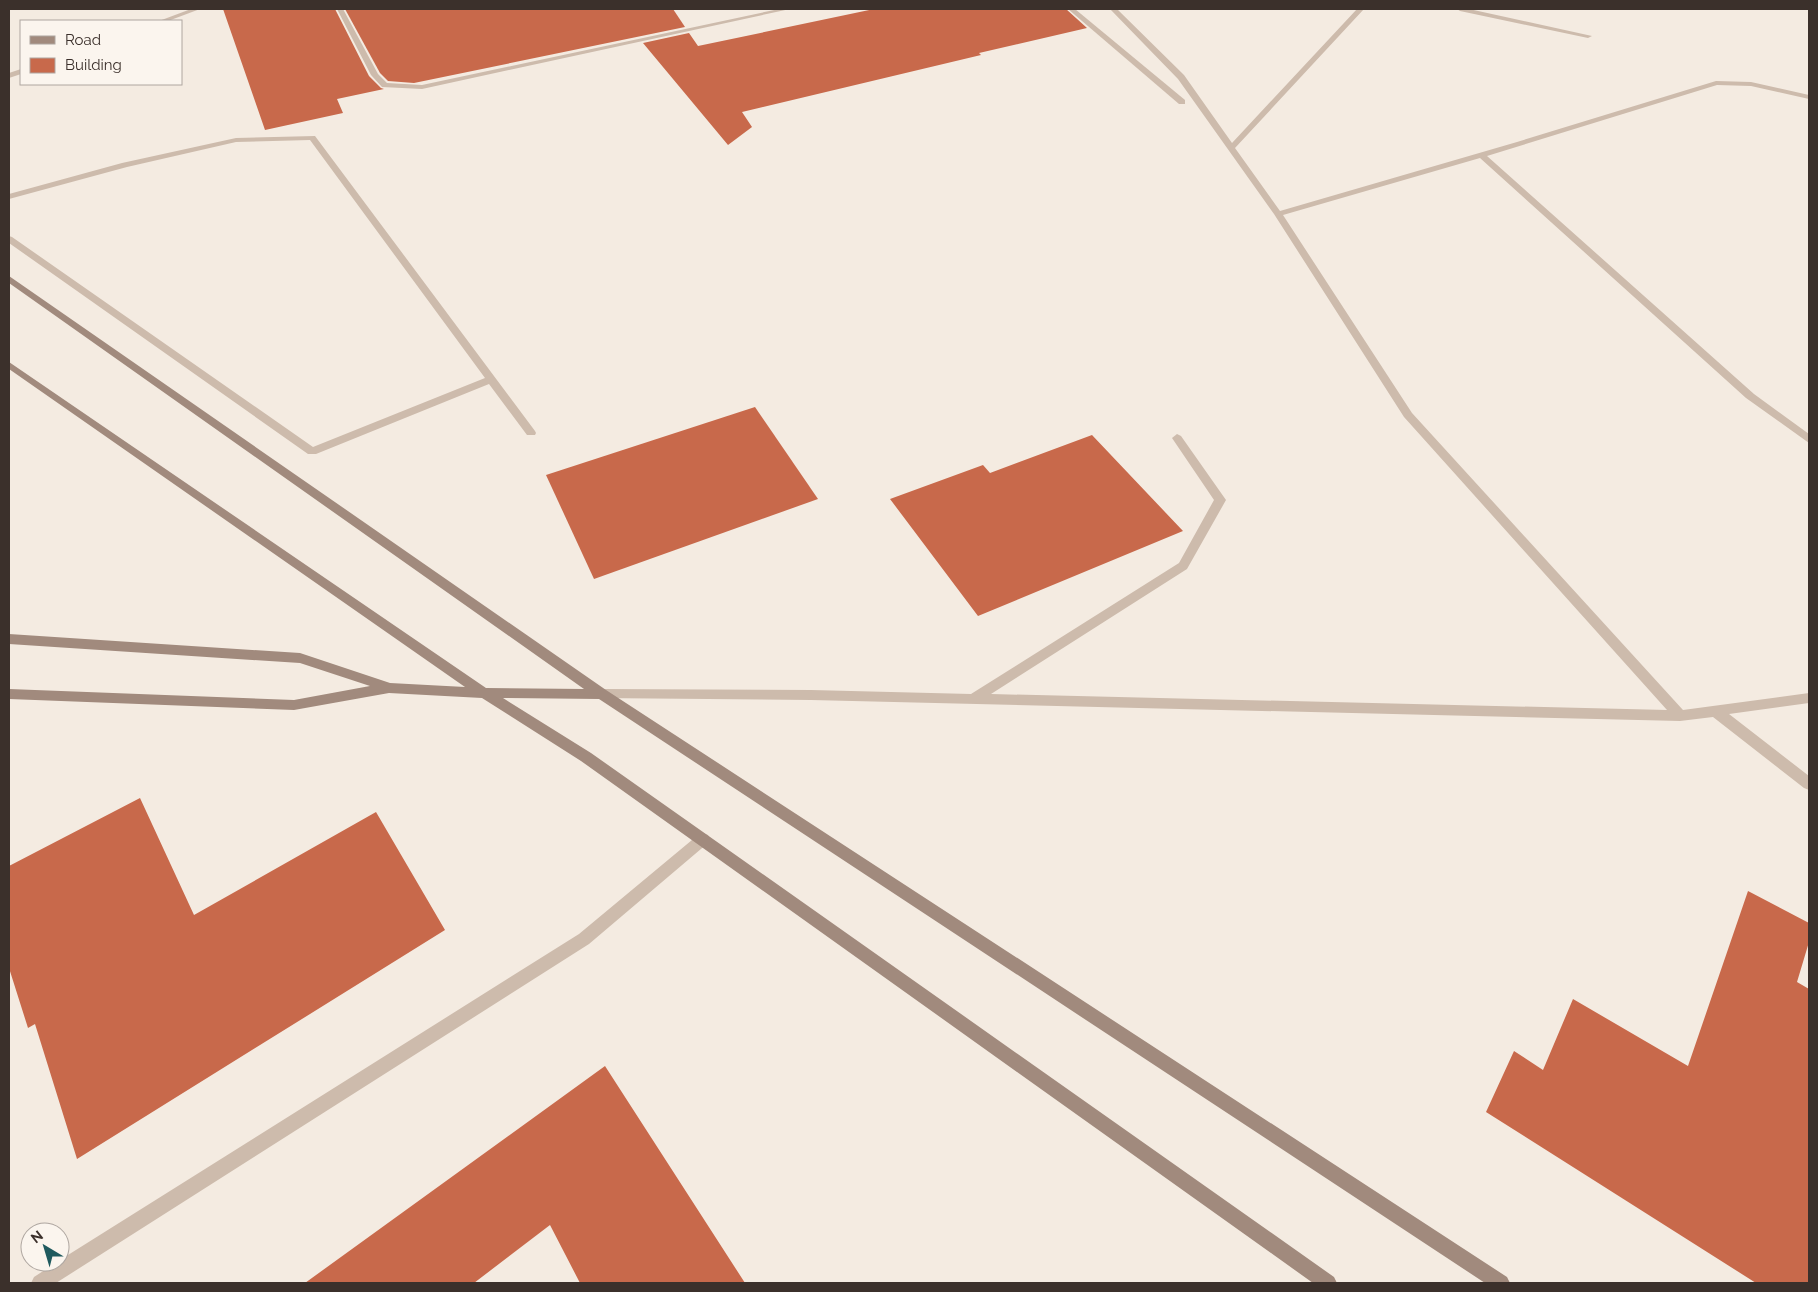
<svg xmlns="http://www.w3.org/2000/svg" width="1818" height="1292" font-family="Raleway,sans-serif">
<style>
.building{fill:#c8694b}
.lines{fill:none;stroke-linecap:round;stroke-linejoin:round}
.street{fill:#cdbbac;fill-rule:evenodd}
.secondary{fill:#a18a7d;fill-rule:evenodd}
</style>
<rect width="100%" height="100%" fill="#f4ebe1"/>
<g class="building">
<polygon points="223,9 335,9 369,76 381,88 384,89 337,99 343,113 265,130"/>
<polygon points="345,9 673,9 685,27 414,83 388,81 380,73"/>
<polygon points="874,9 1066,9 1087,28 979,53 981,55 742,112 752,127 728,145 643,43 689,33 698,46"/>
<polygon points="755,407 818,499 594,579 546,475"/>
<polygon points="1092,435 1183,531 978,616 890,499 983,465 990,473"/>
<polygon points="140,798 194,915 376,812 445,930 77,1159 35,1024 28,1028 9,968 9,866"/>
<polygon points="1748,891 1809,923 1809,942 1797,982 1809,989 1809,1283 1756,1283 1486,1112 1514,1051 1543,1070 1573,999 1688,1066"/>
<polygon points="605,1066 745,1283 580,1283 550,1225 474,1283 305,1283"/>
</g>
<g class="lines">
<g class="street">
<polygon points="191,9 200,9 168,21 159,21"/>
<polygon points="337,9 343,9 378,74 387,83 422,85 779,9 790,9 422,89 382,87 371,75"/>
<polygon points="1068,9 1075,9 1185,100 1185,104 1179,104"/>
<polygon points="1110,9 1117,9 1184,75 1232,143 1357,9 1364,9 1235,148 1280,211 1517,142 1716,81 1751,82 1809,95 1809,99 1751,86 1717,85 1487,156 1754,394 1809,434 1809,443 1746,398 1480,158 1283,215 1412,413 1683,710 1809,693 1809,703 1729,714 1809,776 1809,790 1804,788 1713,717 1680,721 811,700 596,698 595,694 596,690 601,689 811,690 971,694 1179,563 1214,500 1172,438 1177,434 1181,436 1226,500 1187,569 991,694 1667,710 1404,417 1274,214 1178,79"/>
<polygon points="1457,9 1469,9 1592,36 1588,38 1460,11"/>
<polygon points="21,69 21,74 9,78 9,73"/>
<polygon points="315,136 535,431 536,433 535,435 527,435 489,384 316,454 308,454 9,243 9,236 12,237 313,447 485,378 310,140 236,142 127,167 9,199 9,194 122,163 236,138"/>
<polygon points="703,833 708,835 710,839 708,843 589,944 56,1283 31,1283 34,1277 57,1262 60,1262 60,1260 579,934 698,835"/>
</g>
<polygon class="secondary" points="9,276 606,690 1507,1277 1510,1283 1485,1283 599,699 503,698 591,753 1334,1277 1337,1283 1313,1283 581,761 482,698 389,693 294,710 9,699 9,689 294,700 370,686 300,663 9,644 9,634 300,653 390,683 465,687 9,369 9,362 486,688 584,689 9,283"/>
</g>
<rect width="1818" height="1292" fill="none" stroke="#3b302b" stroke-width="20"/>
<rect x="20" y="20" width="162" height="65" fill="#fbf5ee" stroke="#aea6a0"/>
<rect x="30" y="36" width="25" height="8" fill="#a18a7d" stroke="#aea6a0"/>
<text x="65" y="45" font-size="15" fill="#3b302b">Road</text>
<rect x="30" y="58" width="25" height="15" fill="#c8694b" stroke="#aea6a0"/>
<text x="65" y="70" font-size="15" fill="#3b302b">Building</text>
<g transform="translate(45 1247) rotate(322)"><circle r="24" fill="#fbf5ee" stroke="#aea6a0"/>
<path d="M0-4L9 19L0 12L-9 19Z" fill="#1f5a5e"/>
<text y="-8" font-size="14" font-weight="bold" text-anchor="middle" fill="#3b302b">N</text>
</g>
</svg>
